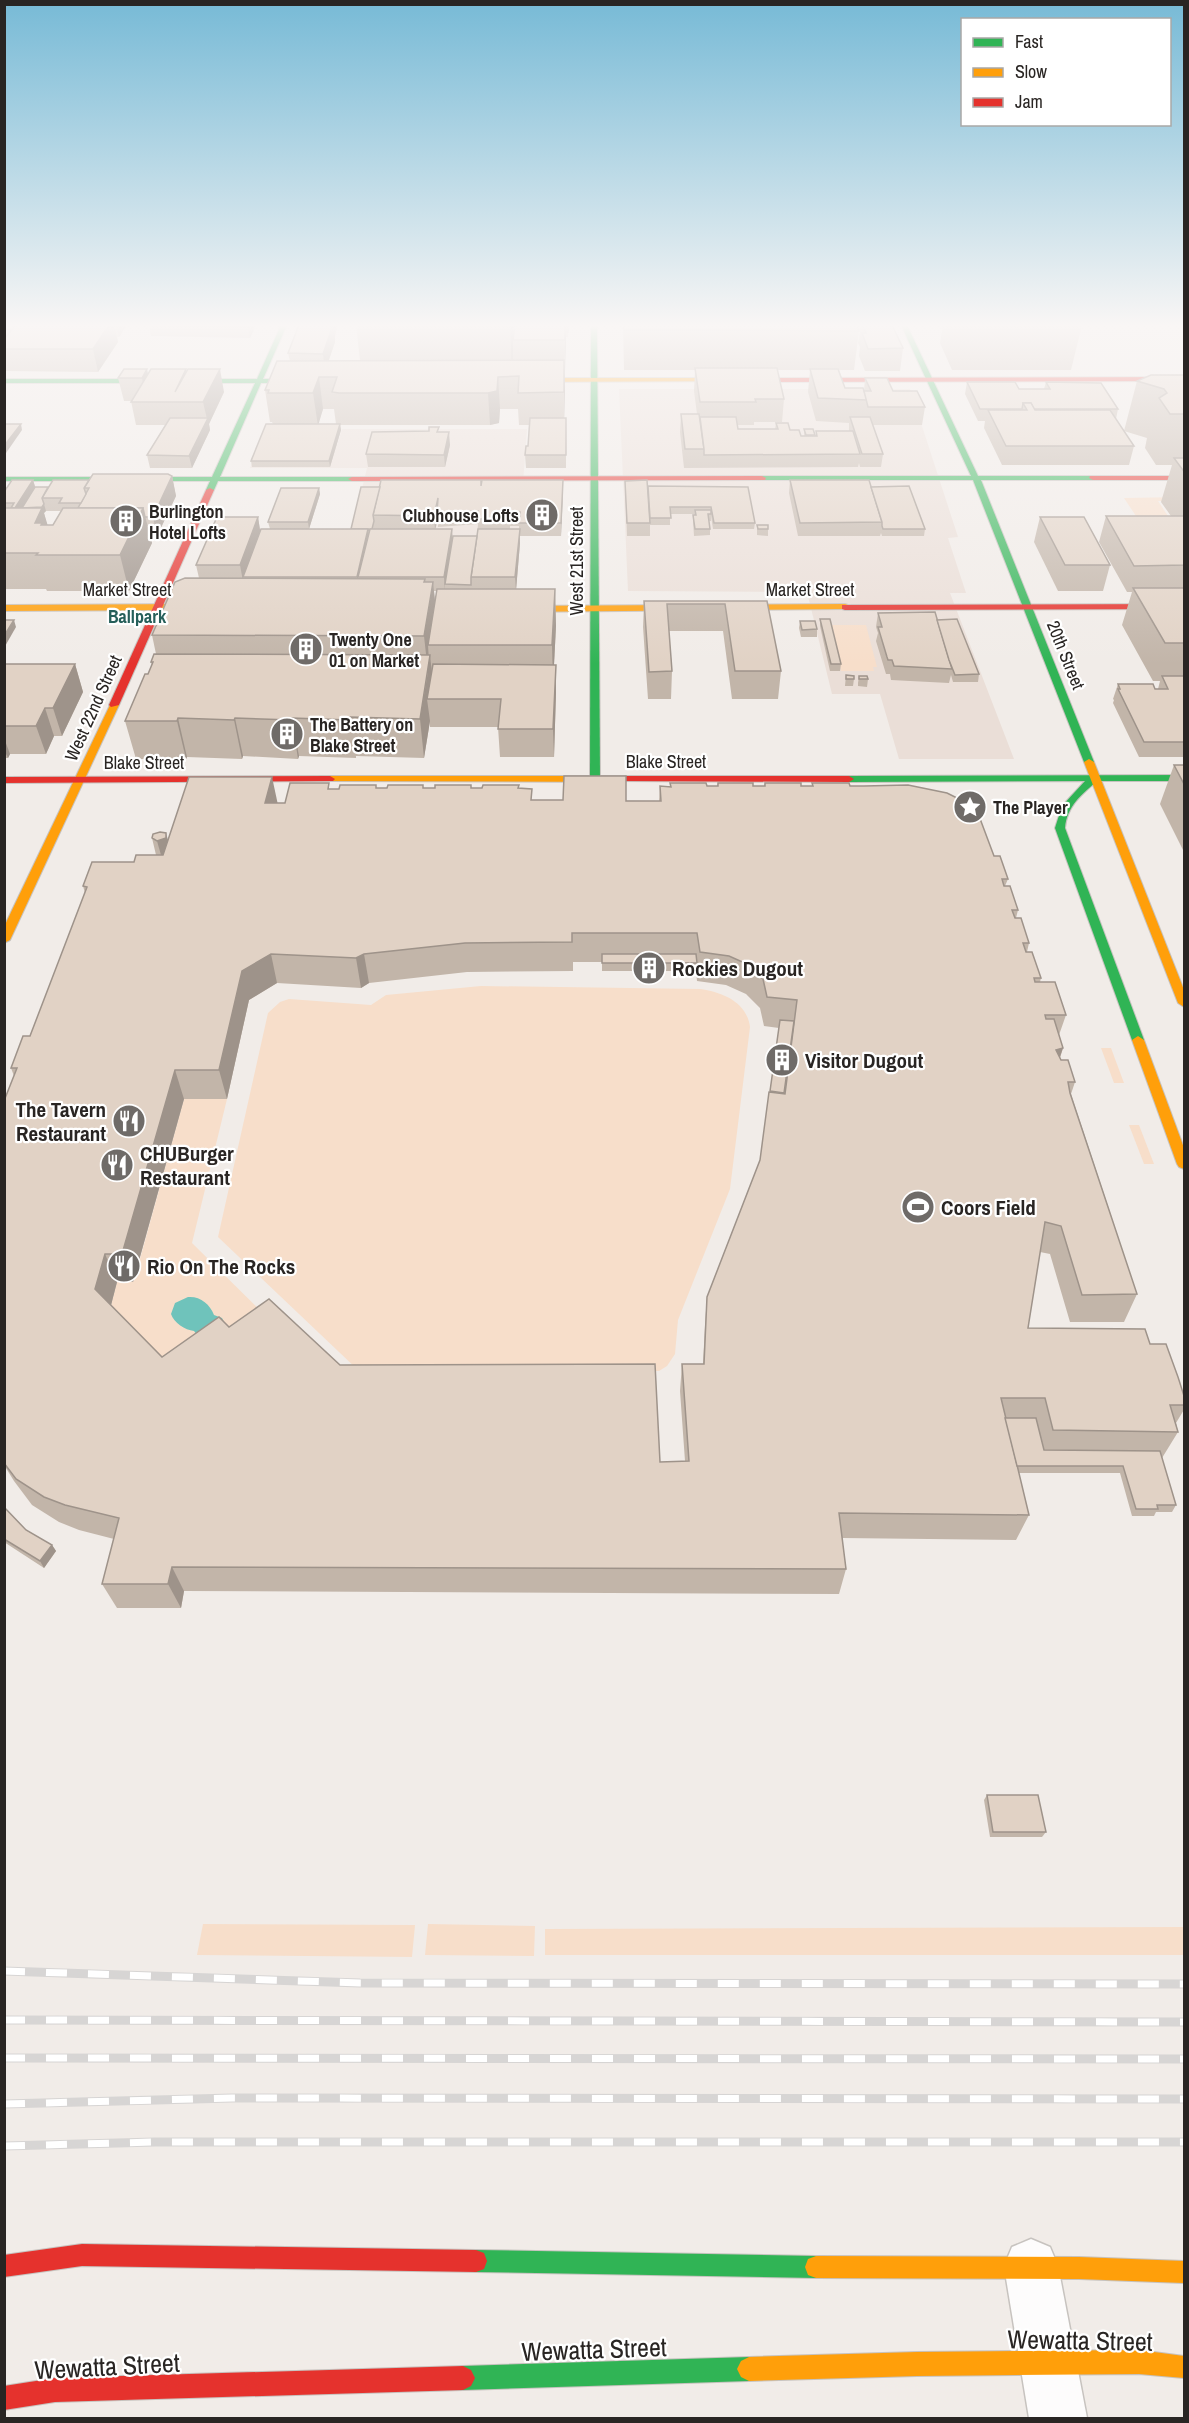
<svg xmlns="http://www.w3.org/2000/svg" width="1189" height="2423" font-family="'Archivo Narrow',sans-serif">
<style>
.built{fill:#eaded7}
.green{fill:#f7deca}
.water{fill:#6fc3bb}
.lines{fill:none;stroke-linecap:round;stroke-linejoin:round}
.street-casing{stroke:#c7c3bf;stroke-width:3}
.fast-casing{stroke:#c7c3bf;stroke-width:2}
.slow-casing{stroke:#c7c3bf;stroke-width:2}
.jam-casing{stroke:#c7c3bf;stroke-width:2}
.street{fill:#fdfcfc;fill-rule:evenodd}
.fast{fill:#30b455;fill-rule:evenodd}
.slow{fill:#ff9f0a;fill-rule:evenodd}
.jam{fill:#e5322d;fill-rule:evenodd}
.rail-casing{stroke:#d7d5d4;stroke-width:9}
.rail{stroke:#fff;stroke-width:7;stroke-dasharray:21;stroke-linecap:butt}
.wall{fill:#c2b5a9;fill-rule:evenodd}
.shaded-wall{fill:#9e938a}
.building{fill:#e1d2c5;stroke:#9e938a;stroke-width:1.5;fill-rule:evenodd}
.labels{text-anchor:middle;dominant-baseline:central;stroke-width:4.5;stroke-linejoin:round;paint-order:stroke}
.far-poi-label{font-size:18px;font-weight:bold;fill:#292523;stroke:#fff;text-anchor:start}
.far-street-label{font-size:18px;fill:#292523;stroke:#fff}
.far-neighbourhood-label{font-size:18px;font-weight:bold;fill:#265f5a;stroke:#fff}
.poi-label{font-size:21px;font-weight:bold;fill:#292523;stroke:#fff;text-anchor:start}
.near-street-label{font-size:26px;fill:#292523;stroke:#fff}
</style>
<rect width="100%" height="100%" fill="#f1ece8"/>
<g class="built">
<polygon points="619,389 910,389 958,537 948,538 966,593 950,593 1014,759 899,759 880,694 832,694 807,592 628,591"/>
<polygon points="342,429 527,429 519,538 350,538 367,468 250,468 260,444 337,445"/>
</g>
<g class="green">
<polygon points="1184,497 1184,501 1158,501 1174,525 1142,525 1124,498"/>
<polygon points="831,625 866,625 877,667 873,667 874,671 841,671"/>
<path d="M481,986L700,989C722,992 747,1002 750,1027L730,1189L678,1320L675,1354L667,1366L659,1371H359L218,1237L268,1013L280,1002L289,999L371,1005L386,995Z"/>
<polygon points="1101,1048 1111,1048 1124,1083 1114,1083"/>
<polygon points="184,1099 227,1099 192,1243 277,1327 173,1384 108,1317 117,1282 134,1281"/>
<polygon points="1129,1125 1139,1125 1154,1164 1144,1164"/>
<polygon points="203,1924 415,1925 412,1957 197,1955"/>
<polygon points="428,1924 535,1926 534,1956 425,1955"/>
<polygon points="1184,1927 1184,1955 545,1955 545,1929"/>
</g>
<path class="water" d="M188,1297C200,1296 210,1304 214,1315L222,1318L225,1324L198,1336L194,1331C185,1330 174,1323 171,1314L175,1303Z"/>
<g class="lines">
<defs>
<polygon id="street" points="1031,2239 1050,2247 1058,2266 1087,2418 1029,2418 1004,2266 1012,2247"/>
<g id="fast">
<polygon points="281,325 287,325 263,379 295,379 298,381 295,383 261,383 220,477 352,477 356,479 355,481 218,481 214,490 210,492 206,490 210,481 4,481 4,477 212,477 255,383 4,383 4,379 257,379"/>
<polygon points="591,325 597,325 600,779 595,782 590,779"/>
<polygon points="901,325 907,325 978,476 1093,476 1097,478 1093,480 981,480 1094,762 1092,764 1084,762 973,480 762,480 758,478 762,476 971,476"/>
<path d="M1184,775V781H1097C1081,795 1067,806 1065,828L1144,1040L1138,1044L1132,1040L1055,828L1062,806L1085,781L849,782L844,779L849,776Z"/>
<polygon points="476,2250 816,2256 824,2259 827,2267 824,2275 816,2278 476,2272 468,2269 465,2261 468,2253"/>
<polygon points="749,2357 757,2361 761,2369 757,2377 749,2381 463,2390 455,2386 451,2378 455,2370 463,2366"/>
</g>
<g id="slow">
<polygon points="759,378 761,381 520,382 517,380 520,378"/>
<polygon points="845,604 848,605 848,609 511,612 507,609 511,606"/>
<polygon points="4,605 193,604 197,607 193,610 4,611"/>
<polygon points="111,703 119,705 10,940 4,943 4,927"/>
<polygon points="1089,759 1094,762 1184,990 1184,1007 1178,1003 1084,762"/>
<polygon points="330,776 623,776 628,779 623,782 327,781 325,779"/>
<polygon points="1138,1036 1144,1040 1184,1148 1184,1169 1179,1167 1177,1164 1132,1040"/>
<polygon points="816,2256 1079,2257 1184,2261 1184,2283 1079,2279 816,2278 808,2275 805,2267 808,2259"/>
<polygon points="1139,2350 1184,2356 1184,2378 1139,2374 917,2376 749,2381 741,2377 737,2369 741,2361 749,2357 917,2352"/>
</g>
<g id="jam">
<polygon points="1184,377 1184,381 759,382 756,380 759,378"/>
<polygon points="762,476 766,478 765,480 352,481 348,479 352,477"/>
<polygon points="1090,476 1184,476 1184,480 1093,480 1089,478"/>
<polygon points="210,488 214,490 119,705 111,707 109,705 206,490"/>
<polygon points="842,605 1184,604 1184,609 845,610 842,609"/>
<polygon points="330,776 335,779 333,781 4,783 4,777"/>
<polygon points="623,776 849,776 854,779 849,782 620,781 618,779"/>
<polygon points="82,2244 476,2250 484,2253 487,2261 484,2269 476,2272 82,2266 4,2277 4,2255"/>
<polygon points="463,2366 471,2370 475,2378 471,2386 463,2390 55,2402 4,2410 4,2386 55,2378"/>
</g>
</defs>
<use href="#street" class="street-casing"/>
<use href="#fast" class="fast-casing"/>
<use href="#slow" class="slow-casing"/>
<use href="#jam" class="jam-casing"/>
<use href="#street" class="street"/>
<use href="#fast" class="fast"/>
<use href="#slow" class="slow"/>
<use href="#jam" class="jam"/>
<defs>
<g id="rail">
<polyline points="4,1971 360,1983 1184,1984"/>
<polyline points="4,2020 1184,2022"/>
<polyline points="4,2058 1184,2059"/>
<polyline points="4,2104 232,2098 1184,2099"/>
<polyline points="4,2146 155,2142 1184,2142"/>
</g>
</defs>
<use href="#rail" class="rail-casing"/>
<use href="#rail" class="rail"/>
</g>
<g class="wall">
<polygon points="4,325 127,325 119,337 117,337 118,342 98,372 4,371"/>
<polygon points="149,325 256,325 250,338 151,336"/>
<path d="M301,325H338L335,335V342L329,360H360L356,325H568V337H566L564,371V418H566V468H526L525,455L528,446L529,425H519L518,409H500L499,423L490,425H340L341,430L330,467H252L251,461L273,424L272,422H270L265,390L290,361L288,353ZM323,409H334L336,424H318Z"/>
<path d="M623,325H857L859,331L854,370H839L845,388L864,391L865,378L925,407L922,425H872L883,454L881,467H860L859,463L858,467L684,468L680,432L681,414H697L694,391L695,370H624ZM777,370H810L808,392L816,421L849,423V431H816V436H814L804,429V436H801L776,423L775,429H738V425H754V422H782L784,399Z"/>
<polygon points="861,325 892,325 903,348 900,371 865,371 859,356 860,347 858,343"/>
<polygon points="931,325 1082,325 1071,370 952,370 940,343 943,325"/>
<polygon points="186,369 186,371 224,392 209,424 210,430 192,468 150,468 147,455 165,425 136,425 131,401 124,401 118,378 148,373"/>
<polygon points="1185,375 1185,757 1139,757 1113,703 1114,700 1113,699 1118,684 1158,689 1160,681 1153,681 1122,625 1132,592 1127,592 1099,542 1106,516 1171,516 1161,502 1172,465 1156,465 1145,448 1147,438 1124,431 1134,446 1129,465 1002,465 984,428 985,421 978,421 965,394 967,382 1019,389 1044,389 1046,382 1118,409 1116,419 1124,431 1137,381"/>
<polygon points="439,432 450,445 445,467 368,467 366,454"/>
<path d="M172,476L176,496L157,536H150L152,543L129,591H47L46,589H4V487H8L33,480L35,487H48L89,480ZM46,511H61L53,525H47L44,513Z"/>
<path d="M563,480L561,536H520V543L516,589H555L556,626L554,665L556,692L554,757H500L498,727H430V721L424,758L356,756V758L299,756L298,759L243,756L242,759L187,757L186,759H136L125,721L148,674L152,665L151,662L156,654L152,635L199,578L196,565L258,517L260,530L270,529L268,522L319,488L320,494L309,529H351L361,487L481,486ZM438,519V527L478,524L477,536L453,538L435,529ZM510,526H519V529H510ZM434,591H437L435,602Z"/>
<polygon points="790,480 871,487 925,529 924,536 882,536 881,533 880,536 798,536 789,493"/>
<polygon points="625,481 648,486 748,487 755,523 754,529 713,529 711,516 711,521 709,521 710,529 710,535 694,536 693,521 693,515 695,514 670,514 670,525 650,525 650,536 627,536"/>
<polygon points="1040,517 1110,565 1103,591 1058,591 1034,542"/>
<polygon points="757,525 768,529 768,536 757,535"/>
<polygon points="644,601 767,601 781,671 778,699 732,699 723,631 669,631 672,671 671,699 648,699 643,627"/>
<polygon points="878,613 937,620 979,674 978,682 953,682 951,675 949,683 891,680 890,674 886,674 876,641 878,633 876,627"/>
<polygon points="820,619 841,664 840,671 830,671 820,626"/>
<polygon points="800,621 817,629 817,637 801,637 799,628"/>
<polygon points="4,664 75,664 83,692 62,736 54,736 46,754 10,754 8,758 4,758"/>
<polygon points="846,675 854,679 853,686 845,686"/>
<polygon points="859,676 868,679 867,687 858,686 858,683"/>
<polygon points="1174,765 1185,765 1185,854 1160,804"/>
<path d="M718,783L753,786H764L765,783L801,786H812V783L850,786L994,856L1008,879L1005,886L1018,910L1016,918L1029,943L1027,952L1041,978L1040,982L1066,1015L1059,1035L1063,1048L1060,1058L1075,1082L1071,1094L1137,1294L1124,1322H1070L1050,1254L1040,1252L1028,1328L1150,1344L1185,1399V1408L1176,1423L1178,1432L1162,1458L1176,1505L1172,1512H1156L1154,1516H1132L1120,1473H1019L1029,1515L1016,1540L842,1538L846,1569L839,1594L184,1591L181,1608H117L102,1584L114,1539L79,1530L59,1522L32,1505L14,1481L4,1465V1101L14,1076L11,1068L30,1036L85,893L83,886L134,862L156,855L152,838L168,839L277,803H285L330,789H339L376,785V788H519L532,800L659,801L660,786H717ZM573,962H602V971H696L697,981L726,985L746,994L760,1008L764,1026L779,1028L760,1160L707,1297L705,1325L703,1364H682L680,1391L685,1461L660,1462L340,1365L229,1327L162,1357L111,1305L117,1282H133L184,1099H227L249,1000L277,983L361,988L369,983L467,972L573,971Z"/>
<polygon points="4,1507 26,1530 52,1545 56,1551 44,1568 4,1542"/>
<polygon points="987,1795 1046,1832 1042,1837 990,1837 984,1800"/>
</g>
<g class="shaded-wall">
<polygon points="109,325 114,325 118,342 98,372 93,349"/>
<polygon points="117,325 127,325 119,337 116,326"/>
<polygon points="249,325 256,325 250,338 248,327"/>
<polygon points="332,325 338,325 335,335 335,342 325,371 323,354"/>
<polygon points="510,325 513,325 514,340 513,340 513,349 512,371"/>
<polygon points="566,325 566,341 565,371 565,340"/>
<polygon points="564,360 565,392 564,425"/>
<polygon points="147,369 152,392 147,401 142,378"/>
<polygon points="220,369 224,392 209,424 210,430 192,468 189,456 207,419 203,402"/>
<polygon points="319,377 323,409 318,426 313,393"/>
<polygon points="498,377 500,409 499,423 490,425 488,393"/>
<polygon points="21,424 22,430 4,456 4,446"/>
<polygon points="340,424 341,430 330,467 329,461"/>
<polygon points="449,432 450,445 445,467 444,455"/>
<polygon points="172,476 176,496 157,536 153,517"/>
<polygon points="33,480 37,493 21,519 15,508"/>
<polygon points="563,480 563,493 561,536 561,523"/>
<polygon points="319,488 320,494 309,529 308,522"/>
<polygon points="438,498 438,519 435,530 434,516"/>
<polygon points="44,504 46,511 44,513 53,543 35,523"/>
<polygon points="143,508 152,543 129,591 120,555"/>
<polygon points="258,517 262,543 243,577 246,589 245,592 240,565"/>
<polygon points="368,529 370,542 358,577 360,587 359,591 357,577"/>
<polygon points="452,529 453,542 445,584 445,591 444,577"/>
<polygon points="520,529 520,543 516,591 515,577"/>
<polygon points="425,579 428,613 433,582 438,629 428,645 429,662 430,655 434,692 427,699 430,721 424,758 420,719 428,672 424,636"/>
<polygon points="555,589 556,626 553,683 552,645"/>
<polygon points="14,620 16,627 4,648 4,636"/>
<polygon points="75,664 83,692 62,736 53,708"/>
<polygon points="556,665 556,692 554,757 553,729"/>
<polygon points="45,708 54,736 46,754 36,726"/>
<polygon points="178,718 187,757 186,759 177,721"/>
<polygon points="235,718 243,756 242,759 234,720"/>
<polygon points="292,718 299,756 298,759 292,720"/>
<polygon points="4,738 10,754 8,758 4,750"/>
<polygon points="272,777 278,805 265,803"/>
<polygon points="166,833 174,862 165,869 157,841"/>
<polygon points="271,954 277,983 249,1000 227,1099 219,1070 242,971"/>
<polygon points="364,954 369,983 361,988 356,958"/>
<polygon points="1063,1048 1053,1077 1056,1050"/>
<polygon points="175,1070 184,1099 133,1282 122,1254"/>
<polygon points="105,1254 117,1282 108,1317 95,1289"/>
<polygon points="52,1545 56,1551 44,1568 40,1561"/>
<polygon points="172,1567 184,1591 181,1608 168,1584"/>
</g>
<g class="building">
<polygon points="4,325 16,325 11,330 4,330"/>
<polygon points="16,325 109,325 93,349 4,349 4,339"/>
<polygon points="149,325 249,325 248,327"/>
<polygon points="299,325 333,325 323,354 288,353"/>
<polygon points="515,325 565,325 565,340 513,340"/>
<rect x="566" y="325" width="2" height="7"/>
<polygon points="624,325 857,325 859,331 624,330"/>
<polygon points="863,325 892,325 903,348 868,349 862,333 866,333"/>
<polygon points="4,330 11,330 4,339"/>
<polygon points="564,360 564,392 518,393 519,376 498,377 497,391 488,393 339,393 332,392 337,377 319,377 313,393 268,393 269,390 265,390 277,361"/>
<polygon points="695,368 777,368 784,399 755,399 756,402 700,402"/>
<polygon points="124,369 147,369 142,378 118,378"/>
<polygon points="151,369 186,369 175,392 188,369 220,369 203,402 131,402"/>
<polygon points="810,369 838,369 845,388 863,388 867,400 818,398"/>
<polygon points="1151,375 1185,375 1185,414 1170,414 1159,398 1167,393 1164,389 1137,381"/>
<polygon points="865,378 887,378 893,391 917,391 925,407 868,407 864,391 871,391"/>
<polygon points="967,382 1015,382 1019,389 1050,389 1046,382 1101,383 1118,409 1034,409 1031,403 1023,403 1022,409 980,409"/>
<polygon points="1023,403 1031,403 1035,410 1110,410 1134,446 1006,446 988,410 1027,410"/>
<polygon points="681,414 699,414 704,449 685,449"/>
<polygon points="700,417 736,417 738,429 778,429 776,423 788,423 790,430 799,430 801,436 817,436 816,431 853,431 860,454 704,455 704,449"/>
<polygon points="850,417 870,417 883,454 862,454"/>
<polygon points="170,418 208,418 189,456 147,455"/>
<polygon points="530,418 566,418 566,455 525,455 526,446 528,446"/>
<polygon points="4,424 21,424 4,446"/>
<polygon points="266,424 340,424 329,461 251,461"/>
<polygon points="429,427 439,427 437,432 449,432 444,455 366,454 372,432 429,431"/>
<polygon points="804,429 813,429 815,435 806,435"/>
<polygon points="1174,458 1185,458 1185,473"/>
<polygon points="93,474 168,474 172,476 153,517 145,517 143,508 78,508 89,488 84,488"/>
<polygon points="12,480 33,480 15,508 11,508 14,503 4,503 4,492"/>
<polygon points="53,480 89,480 84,488 86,494 81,503 59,503 62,498 42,498"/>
<polygon points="381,480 481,480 481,486 482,480 563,480 561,523 519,523 520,512 509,512 509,517 498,517 498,519 477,519 478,511 437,513 438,498 434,516 373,515"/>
<polygon points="647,480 650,523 627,523 625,481"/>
<polygon points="790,480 869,480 882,522 800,523"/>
<polygon points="648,486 748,487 755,523 714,523 711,507 670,507 671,518 650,518"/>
<polygon points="909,486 925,529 883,529 882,526 882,522 871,487"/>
<polygon points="35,487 48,487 42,498 44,504 42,507 22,508"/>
<polygon points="361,487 380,487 373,515 374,521 372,529 370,529 369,530 368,530 368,529 351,529"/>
<polygon points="281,488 319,488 308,522 268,522"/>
<polygon points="4,508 42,508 35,523 42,523 41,525 53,525 63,508 143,508 120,555 36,555 38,553 4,553"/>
<polygon points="695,510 711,510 711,514 708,514 710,529 695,529 693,515 696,515"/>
<polygon points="1106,516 1185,516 1185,565 1134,566"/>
<polygon points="217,517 258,517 240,565 196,565"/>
<polygon points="1040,517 1084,517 1110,565 1065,565"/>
<polygon points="757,525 768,525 768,529 758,529"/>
<polygon points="261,529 368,529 357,577 243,577"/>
<polygon points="370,529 452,529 444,577 358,577"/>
<polygon points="478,529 520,529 515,577 471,577"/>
<polygon points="453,536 477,536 471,577 471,585 445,584"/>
<polygon points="185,578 425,579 424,582 433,582 424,636 152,635 175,582"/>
<polygon points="1133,588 1185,588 1185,643 1165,643"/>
<polygon points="437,589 555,589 552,645 428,645"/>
<polygon points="644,601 767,601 781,671 735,671 725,604 667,604 672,671 649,672"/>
<polygon points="935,612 952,669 894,666 892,660 888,660 887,657 878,627 882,627 878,613"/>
<polygon points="820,619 830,619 841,664 831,664"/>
<polygon points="957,619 979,674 955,675 949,660 937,620"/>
<polygon points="4,620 14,620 4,636"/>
<polygon points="800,621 815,621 817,629 802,630"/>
<polygon points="154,654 430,655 420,719 350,717 350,720 292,718 292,720 235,718 234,720 178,718 177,721 125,721 145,674 148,674 153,662 151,662"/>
<polygon points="4,664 75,664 53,708 45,708 36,726 4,726"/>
<polygon points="433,664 556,665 553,729 498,729 501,699 427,699"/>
<polygon points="846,675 854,676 854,679 846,679"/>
<polygon points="859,676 867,676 868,679 859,679"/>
<polygon points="1162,676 1185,676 1185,742 1144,742 1118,689 1120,689 1118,684 1153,684 1155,689 1168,689"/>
<polygon points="1174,765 1185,765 1185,786"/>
<path d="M564,776H626V801H661L660,786L671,787L670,783H706L707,786H718V783H753V786H765V783H801V786H813L812,783H849L850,786H864L908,785L947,793L959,799L979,816L994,856H1000L1008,879H1002L1004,886H1010L1018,910H1012L1015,918H1021L1029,943H1023L1026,952H1032L1041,978H1034L1035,982H1055L1066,1015H1045L1046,1019H1054L1063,1048L1056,1050L1061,1060H1068L1075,1082H1068L1070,1093L1137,1294L1082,1295L1061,1226L1045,1222L1028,1328L1145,1329L1150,1344H1166L1178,1377L1185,1399V1405H1170L1178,1432L1053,1430L1045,1398H1001L1029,1515L839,1513L846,1569L172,1567L168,1584H102L119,1518L65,1505L44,1497L16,1479L4,1463V1101L17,1068H11L23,1036H30L87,887L83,886L92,862H134L136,855H163L189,777H272L265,803H285L290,783H329L328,789H339L340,785H376V788H387L388,785H423V788H435V785H471V788H482L483,785H519L518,788L532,789L531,800H563ZM572,933H697L700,952L729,956L749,965L763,979L767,997L797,1000L785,1094L769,1092L760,1160L707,1297L704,1364H682L689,1461L660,1462L655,1364L340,1365L269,1299L229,1327L219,1317L162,1357L95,1289L105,1254H122L175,1070H219L242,971L271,954L356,958L364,954L465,943L572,942Z"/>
<polygon points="160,832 166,833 166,838 157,841 152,838 153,834"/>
<polygon points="602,954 696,954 697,963 602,963"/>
<polygon points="780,1020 794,1021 784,1093 770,1091"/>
<polygon points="1005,1418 1036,1418 1044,1450 1160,1451 1176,1505 1157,1505 1158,1509 1136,1509 1123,1466 1017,1466"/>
<polygon points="4,1507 26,1530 52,1545 40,1561 4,1539"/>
<polygon points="987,1795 1038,1795 1046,1832 993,1832"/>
</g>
<linearGradient id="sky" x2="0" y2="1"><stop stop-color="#77bad6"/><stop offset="0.49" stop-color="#f9f6f5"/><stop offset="1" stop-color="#f9f6f5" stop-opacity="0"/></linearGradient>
<rect width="1189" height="664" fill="url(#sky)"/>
<defs>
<symbol id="building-disc" viewBox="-11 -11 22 22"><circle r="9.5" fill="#6f6b68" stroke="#fff"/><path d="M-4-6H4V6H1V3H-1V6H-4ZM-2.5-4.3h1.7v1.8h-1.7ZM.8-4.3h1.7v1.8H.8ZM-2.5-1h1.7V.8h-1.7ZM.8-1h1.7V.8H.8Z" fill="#fff"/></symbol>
<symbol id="sight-disc" viewBox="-11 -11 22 22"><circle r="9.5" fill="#6f6b68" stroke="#fff"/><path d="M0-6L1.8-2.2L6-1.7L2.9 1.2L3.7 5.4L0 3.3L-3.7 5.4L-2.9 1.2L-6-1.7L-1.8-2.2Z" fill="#fff"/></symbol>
<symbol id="restaurant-disc" viewBox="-11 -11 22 22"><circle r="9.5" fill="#6f6b68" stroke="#fff"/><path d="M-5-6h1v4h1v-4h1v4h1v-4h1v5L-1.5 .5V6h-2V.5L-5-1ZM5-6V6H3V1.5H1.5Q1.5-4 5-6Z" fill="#fff"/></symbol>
<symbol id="stadium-disc" viewBox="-11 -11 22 22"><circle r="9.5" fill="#6f6b68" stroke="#fff"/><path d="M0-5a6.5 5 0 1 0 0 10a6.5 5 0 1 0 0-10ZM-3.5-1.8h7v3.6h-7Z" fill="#fff"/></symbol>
</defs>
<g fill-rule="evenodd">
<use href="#building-disc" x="523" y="496" width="38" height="38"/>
<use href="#building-disc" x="107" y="502" width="38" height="38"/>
<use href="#building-disc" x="287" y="630" width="38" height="38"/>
<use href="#building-disc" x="268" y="715" width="38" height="38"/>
<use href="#sight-disc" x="951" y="788" width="38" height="38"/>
<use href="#building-disc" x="630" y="949" width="38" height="38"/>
<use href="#building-disc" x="763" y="1041" width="38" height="38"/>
<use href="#restaurant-disc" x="110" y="1102" width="38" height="38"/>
<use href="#restaurant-disc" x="98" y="1146" width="38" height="38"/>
<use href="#stadium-disc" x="899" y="1188" width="38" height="38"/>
<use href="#restaurant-disc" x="105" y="1247" width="38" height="38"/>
</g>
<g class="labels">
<g class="far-poi-label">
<text x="149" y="511">Burlington<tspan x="149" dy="21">Hotel Lofts</tspan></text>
<text x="519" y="515" text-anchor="end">Clubhouse Lofts</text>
<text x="329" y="639">Twenty One<tspan x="329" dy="21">01 on Market</tspan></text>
<text x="310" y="724">The Battery on<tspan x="310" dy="21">Blake Street</tspan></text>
<text x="993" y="807">The Player</text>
</g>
<g class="far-street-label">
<text transform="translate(576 561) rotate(-90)">West 21st Street</text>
<text x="127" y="589">Market Street</text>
<text x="810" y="589">Market Street</text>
<text transform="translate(1066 655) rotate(68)">20th Street</text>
<text transform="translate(93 708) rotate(-66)">West 22nd Street</text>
<text x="666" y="761">Blake Street</text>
<text x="144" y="762">Blake Street</text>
</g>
<g class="far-neighbourhood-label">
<text x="137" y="616">Ballpark</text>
</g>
<g class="poi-label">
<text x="672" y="968">Rockies Dugout</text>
<text x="805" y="1060">Visitor Dugout</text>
<text x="106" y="1109" text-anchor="end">The Tavern<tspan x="106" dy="24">Restaurant</tspan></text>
<text x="140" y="1153">CHUBurger<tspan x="140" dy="24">Restaurant</tspan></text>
<text x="941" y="1207">Coors Field</text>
<text x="147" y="1266">Rio On The Rocks</text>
</g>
<g class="near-street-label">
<text transform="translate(1080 2340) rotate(1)">Wewatta Street</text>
<text transform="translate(594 2349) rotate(-2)">Wewatta Street</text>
<text transform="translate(107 2366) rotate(-3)">Wewatta Street</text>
</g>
</g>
<rect width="1189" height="2423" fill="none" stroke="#292523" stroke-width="12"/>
<rect x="961" y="18" width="210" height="108" fill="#ffffff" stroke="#a9a8a7" stroke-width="1.5"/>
<rect x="973" y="38" width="30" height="9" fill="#30b455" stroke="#a9a8a7" stroke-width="1.5"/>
<text x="1015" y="48" font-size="18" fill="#292523">Fast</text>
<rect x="973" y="68" width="30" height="9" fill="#ff9f0a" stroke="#a9a8a7" stroke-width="1.5"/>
<text x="1015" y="78" font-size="18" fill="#292523">Slow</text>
<rect x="973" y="98" width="30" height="9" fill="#e5322d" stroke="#a9a8a7" stroke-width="1.5"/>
<text x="1015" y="108" font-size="18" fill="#292523">Jam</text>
</svg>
